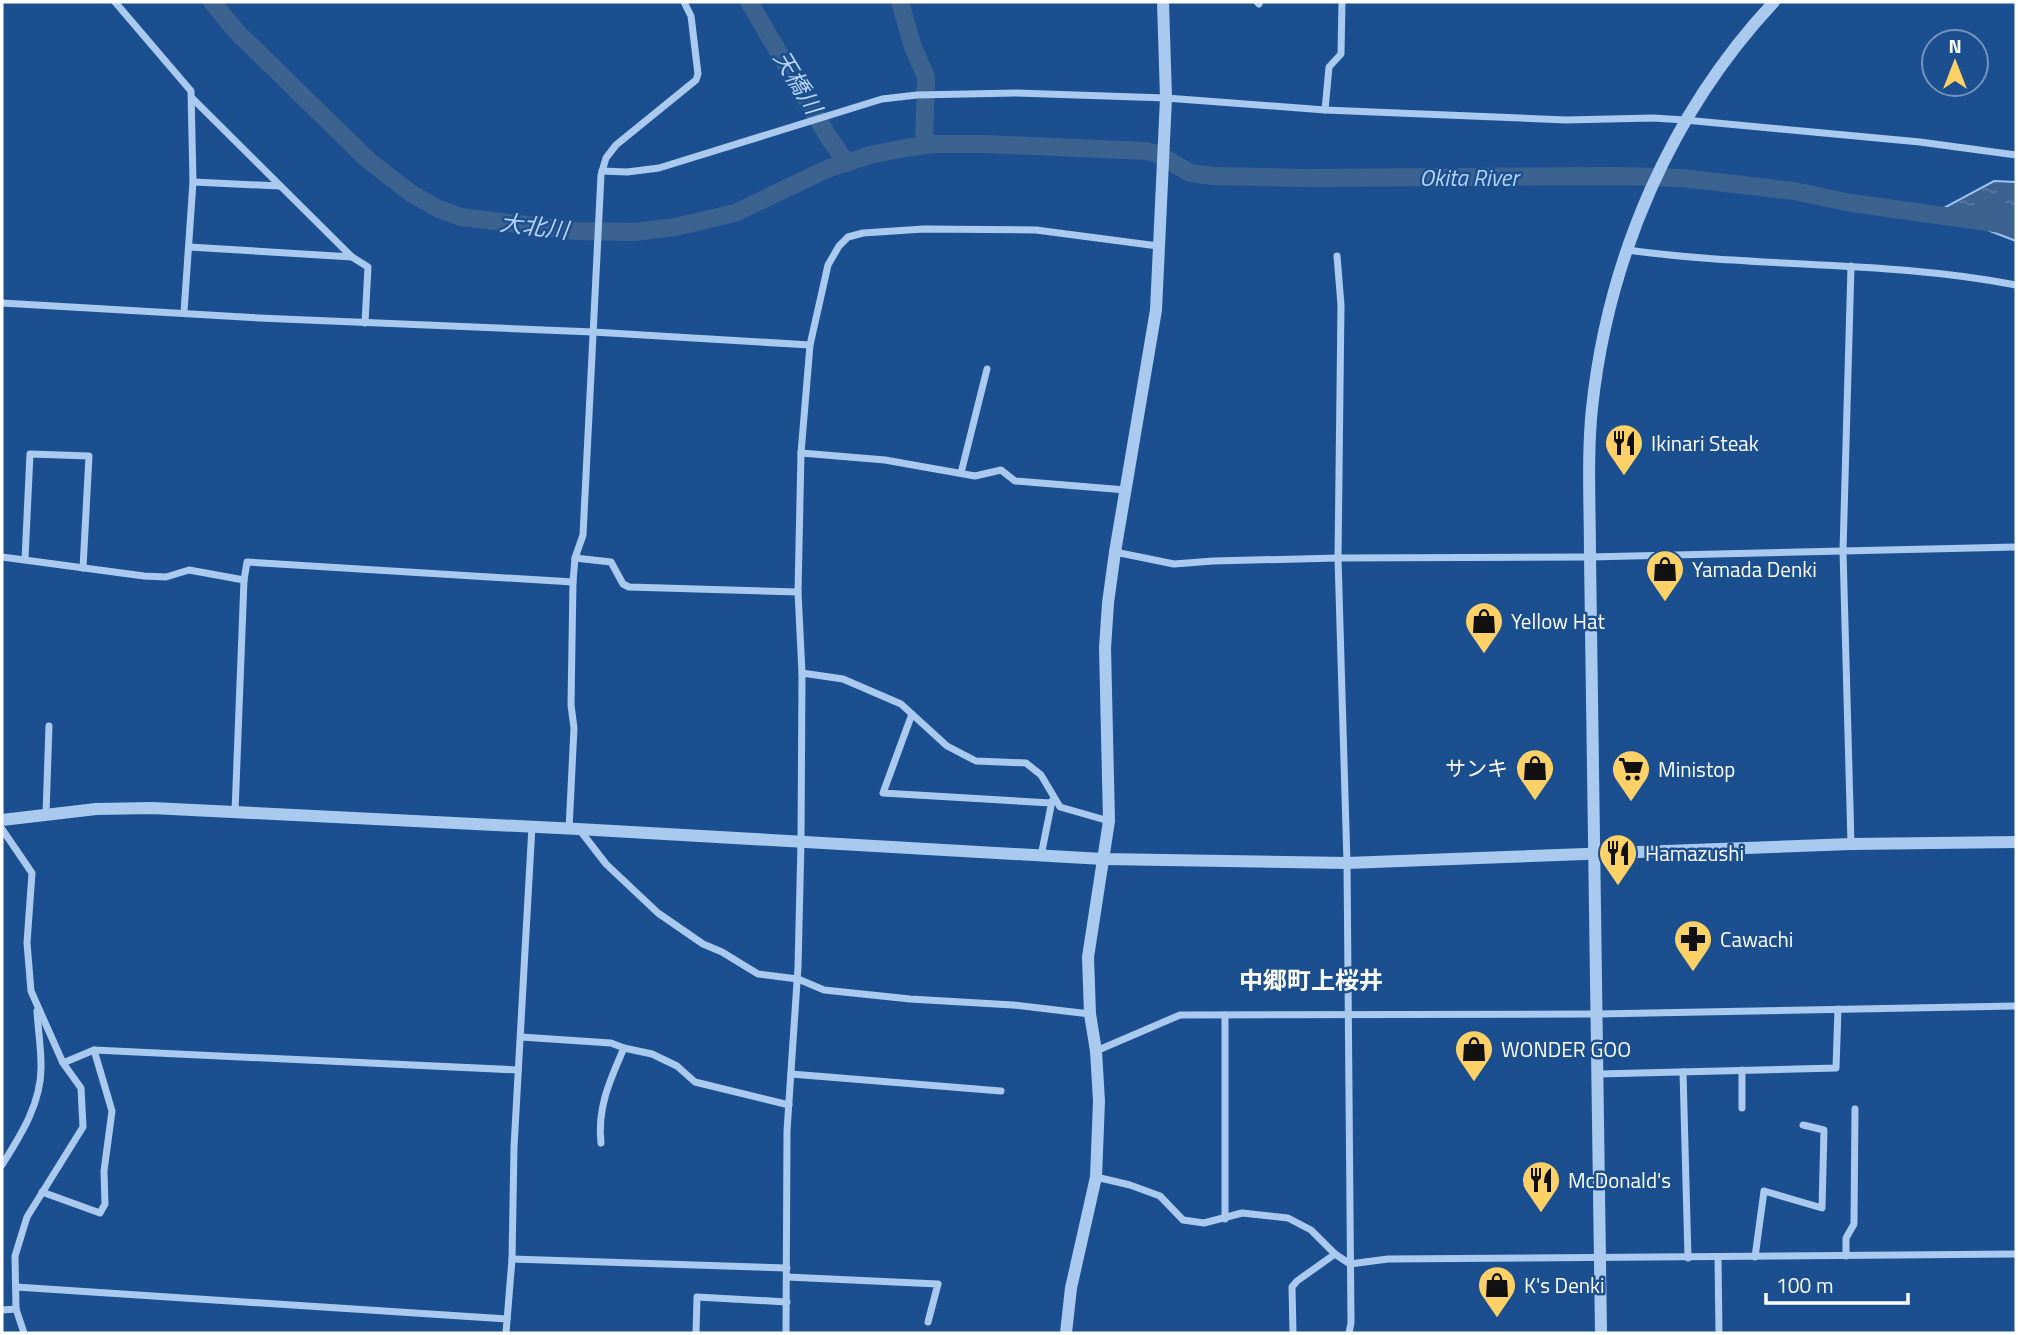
<svg xmlns="http://www.w3.org/2000/svg" width="2018" height="1335" font-family="'Titillium Web','Noto Sans JP',sans-serif">
<style>
.water{fill:url(#water-ripples);stroke:#9cc4f0;stroke-width:2}
.lines{fill:none;stroke-linecap:round;stroke-linejoin:round}
.river{stroke:#3c6290;stroke-width:18}
.minor{stroke:#a9c9ee;stroke-width:7}
.tertiary{stroke:#a9c9ee;stroke-width:12}
.labels{text-anchor:middle;dominant-baseline:central;stroke-width:5;stroke-linejoin:round;paint-order:stroke}
.poi-label{font-size:21px;fill:#fff;stroke:#1b4f8f;text-anchor:start}
.water-label{font-size:23px;font-style:italic;fill:#b5d3f5;stroke:#1b4f8f}
.quarter-label{font-size:24px;font-weight:bold;fill:#fff;stroke:#1b4f8f}
</style>
<defs>
<pattern id="water-ripples" width="26" height="14" patternUnits="userSpaceOnUse" patternTransform="scale(1.75)"><rect width="26" height="14" fill="#3c6290"/><path d="M2 4q2-2 4 0t4 0M15 11q2-2 4 0t4 0" fill="none" stroke="#597aa1"/></pattern>
</defs>
<rect width="100%" height="100%" fill="#1b4f8f"/>
<polygon class="water" points="1994,181 2016,182 2016,241 1938,211"/>
<g class="lines">
<g class="river">
<polyline points="212,2 236,31 368,160 412,194 439,209 461,217 575,231 635,232 675,227 735,213 827,169 870,155 905,148 934,144 986,144 1146,151 1158,154 1190,173 1212,176 1304,178 1619,176 1682,178 1794,191 1851,203 2016,226"/>
<polyline points="749,2 829,138 847,163"/>
<polyline points="900,2 913,47 926,77 924,145"/>
</g>
<g class="minor">
<polyline points="115,2 191,91 193,182 184,312"/>
<polyline points="1257,2 1259,4"/>
<polyline points="193,99 352,257 368,267 365,323"/>
<polyline points="1325,110 1329,67 1341,54 1342,2"/>
<polyline points="602,171 627,172 659,168 882,99 917,95 1016,93 1166,98 1325,110 1566,120 1653,118 1685,120 1920,142 2016,155"/>
<polyline points="193,182 280,186"/>
<polyline points="189,247 352,257"/>
<path d="M1627,250C1756,268 1888,260 2016,285"/>
<polyline points="1337,256 1341,305 1338,558 1347,863 1351,1323 1349,1333"/>
<polyline points="2,303 259,318 593,332 810,345"/>
<polyline points="801,453 885,460 975,476 1001,470 1015,481 1126,490"/>
<polyline points="961,473 987,369"/>
<polyline points="1115,552 1174,564 1213,561 1338,558 1590,557 2016,547"/>
<polyline points="2,557 144,576 166,577 189,570 244,580"/>
<polyline points="575,558 611,562 623,584 629,587 798,592"/>
<polyline points="25,559 30,454 89,456 83,568"/>
<polyline points="802,673 843,679 901,704 947,746 976,761 1026,763 1041,775 1060,807 1109,821"/>
<polyline points="912,714 883,793 1051,803"/>
<polyline points="235,812 244,580 247,562 573,582"/>
<polyline points="46,814 49,726"/>
<polyline points="2,829 32,873 27,943 31,991 63,1063 81,1088 83,1127 27,1217 15,1256 16,1309 24,1333"/>
<polyline points="569,829 574,728 571,705 573,582 575,558 583,535 601,175 606,158 616,145 696,80 698,74 691,16 684,2"/>
<polyline points="579,829 606,864 658,913 703,944 722,952 758,974 798,979 824,990 910,999 1013,1005 1090,1014"/>
<polyline points="1851,844 1843,551 1851,266"/>
<polyline points="1041,856 1052,801"/>
<polyline points="1225,1015 1225,1219"/>
<path d="M521,1037L611,1043L624,1048C610,1080 597,1108 601,1143"/>
<polyline points="624,1048 652,1054 677,1066 695,1082 789,1105"/>
<polyline points="1096,1051 1180,1015 1598,1014 2016,1006"/>
<polyline points="63,1063 94,1050 518,1070"/>
<polyline points="1742,1070 1742,1108"/>
<polyline points="1683,1072 1688,1258"/>
<polyline points="791,1074 1001,1091"/>
<polyline points="1599,1074 1836,1068 1838,1009"/>
<path d="M2,1165C21,1135 42,1102 41,1065C41,1047 38,1029 37,1011"/>
<polyline points="1096,1177 1130,1185 1160,1196 1183,1220 1204,1223 1242,1213 1288,1218 1311,1230 1335,1254 1350,1264 1388,1259 2016,1254"/>
<polyline points="42,1192 100,1213 105,1204 104,1171 112,1111 94,1050"/>
<polyline points="1846,1256 1846,1238 1854,1224 1855,1109"/>
<polyline points="1718,1257 1719,1333"/>
<polyline points="1755,1257 1764,1191 1822,1208 1824,1130 1803,1125"/>
<polyline points="512,1259 787,1268"/>
<polyline points="787,1277 938,1284 928,1322"/>
<polyline points="16,1287 507,1319"/>
<polyline points="2,1310 16,1309"/>
<polyline points="506,1333 512,1259 514,1147 532,826"/>
<polyline points="696,1333 697,1297 787,1302"/>
<polyline points="786,1333 787,1131 798,967 801,842 802,673 798,592 801,453 810,345 828,265 839,246 848,237 863,233 924,229 1036,230 1158,246"/>
<polyline points="1293,1333 1292,1287 1297,1281 1335,1254"/>
</g>
<g class="tertiary">
<polyline points="2,820 96,809 152,808 578,829 1103,859 1347,863 1851,844 2016,842"/>
<polyline points="1066,1333 1071,1288 1096,1177 1099,1101 1096,1051 1090,1014 1088,957 1109,821 1105,648 1108,603 1115,552 1156,310 1166,98 1163,2"/>
<path d="M1601,1333L1590,557C1590,507 1587,457 1592,408C1608,258 1671,112 1774,2"/>
</g>
</g>
<defs>
<symbol id="restaurant-pin" viewBox="-11 -11 22 30"><path d="M0 17L-7.5 6A9.5 9.5 0 1 1 7.5 6Z" fill="#ffd166" stroke="#1b4f8f"/><path d="M-5-6h1v4h1v-4h1v4h1v-4h1v5L-1.5 .5V6h-2V.5L-5-1ZM5-6V6H3V1.5H1.5Q1.5-4 5-6Z" fill="#111"/></symbol>
<symbol id="shop-pin" viewBox="-11 -11 22 30"><path d="M0 17L-7.5 6A9.5 9.5 0 1 1 7.5 6Z" fill="#ffd166" stroke="#1b4f8f"/><path d="M-5-2.5h2.3a2.7 3.5 0 0 1 5.4 0H5L5.5 6h-11ZM-1.5-2.5h3a1.5 2.3 0 0 0-3 0Z" fill="#111"/></symbol>
<symbol id="supermarket-pin" viewBox="-11 -11 22 30"><path d="M0 17L-7.5 6A9.5 9.5 0 1 1 7.5 6Z" fill="#ffd166" stroke="#1b4f8f"/><path d="M-6-5.5h2.5l.6 2H6L4.5 2H-2.5L-4.4-4H-6ZM-1.5 3.2a1.3 1.3 0 1 0 .1 0ZM3 3.2a1.3 1.3 0 1 0 .1 0Z" fill="#111"/></symbol>
<symbol id="pharmacy-pin" viewBox="-11 -11 22 30"><path d="M0 17L-7.5 6A9.5 9.5 0 1 1 7.5 6Z" fill="#ffd166" stroke="#1b4f8f"/><path d="M-2-6h4v4h4v4h-4v4h-4v-4h-4v-4h4Z" fill="#111"/></symbol>
</defs>
<g fill-rule="evenodd">
<use href="#restaurant-pin" x="1602" y="421" width="44" height="60"/>
<use href="#shop-pin" x="1643" y="547" width="44" height="60"/>
<use href="#shop-pin" x="1462" y="599" width="44" height="60"/>
<use href="#shop-pin" x="1513" y="746" width="44" height="60"/>
<use href="#supermarket-pin" x="1609" y="747" width="44" height="60"/>
<use href="#restaurant-pin" x="1596" y="831" width="44" height="60"/>
<use href="#pharmacy-pin" x="1671" y="917" width="44" height="60"/>
<use href="#shop-pin" x="1452" y="1027" width="44" height="60"/>
<use href="#restaurant-pin" x="1519" y="1158" width="44" height="60"/>
<use href="#shop-pin" x="1475" y="1263" width="44" height="60"/>
</g>
<g class="labels">
<g class="poi-label">
<text x="1651" y="443">Ikinari Steak</text>
<text x="1692" y="569">Yamada Denki</text>
<text x="1511" y="621">Yellow Hat</text>
<text x="1508" y="768" text-anchor="end">サンキ</text>
<text x="1658" y="769">Ministop</text>
<text x="1645" y="853">Hamazushi</text>
<text x="1720" y="939">Cawachi</text>
<text x="1501" y="1049">WONDER GOO</text>
<text x="1568" y="1180">McDonald's</text>
<text x="1524" y="1285">K's Denki</text>
</g>
<g class="water-label">
<text transform="translate(798 82) rotate(59)">天橋川</text>
<text x="1469" y="177">Okita River</text>
<text transform="translate(534 226) rotate(7)">大北川</text>
</g>
<g class="quarter-label">
<text x="1311" y="980">中郷町上桜井</text>
</g>
</g>
<rect width="2018" height="1335" fill="none" stroke="#ffffff" stroke-width="7"/>
<g transform="translate(1955 63)"><circle r="33" fill="#1b4f8f" stroke="#7695bc" stroke-width="2"/>
<path d="M0-5L12 26L0 18L-12 26Z" fill="#ffd166"/>
<text y="-10" font-size="19" font-weight="bold" text-anchor="middle" fill="#ffffff">N</text>
</g>
<path d="M1766 1293v10h142v-10" fill="none" stroke="#ffffff" stroke-width="3.5"/>
<text x="1776" y="1293" font-size="21" fill="#ffffff" stroke="#1b4f8f" stroke-width="5" paint-order="stroke">100 m</text>
</svg>
